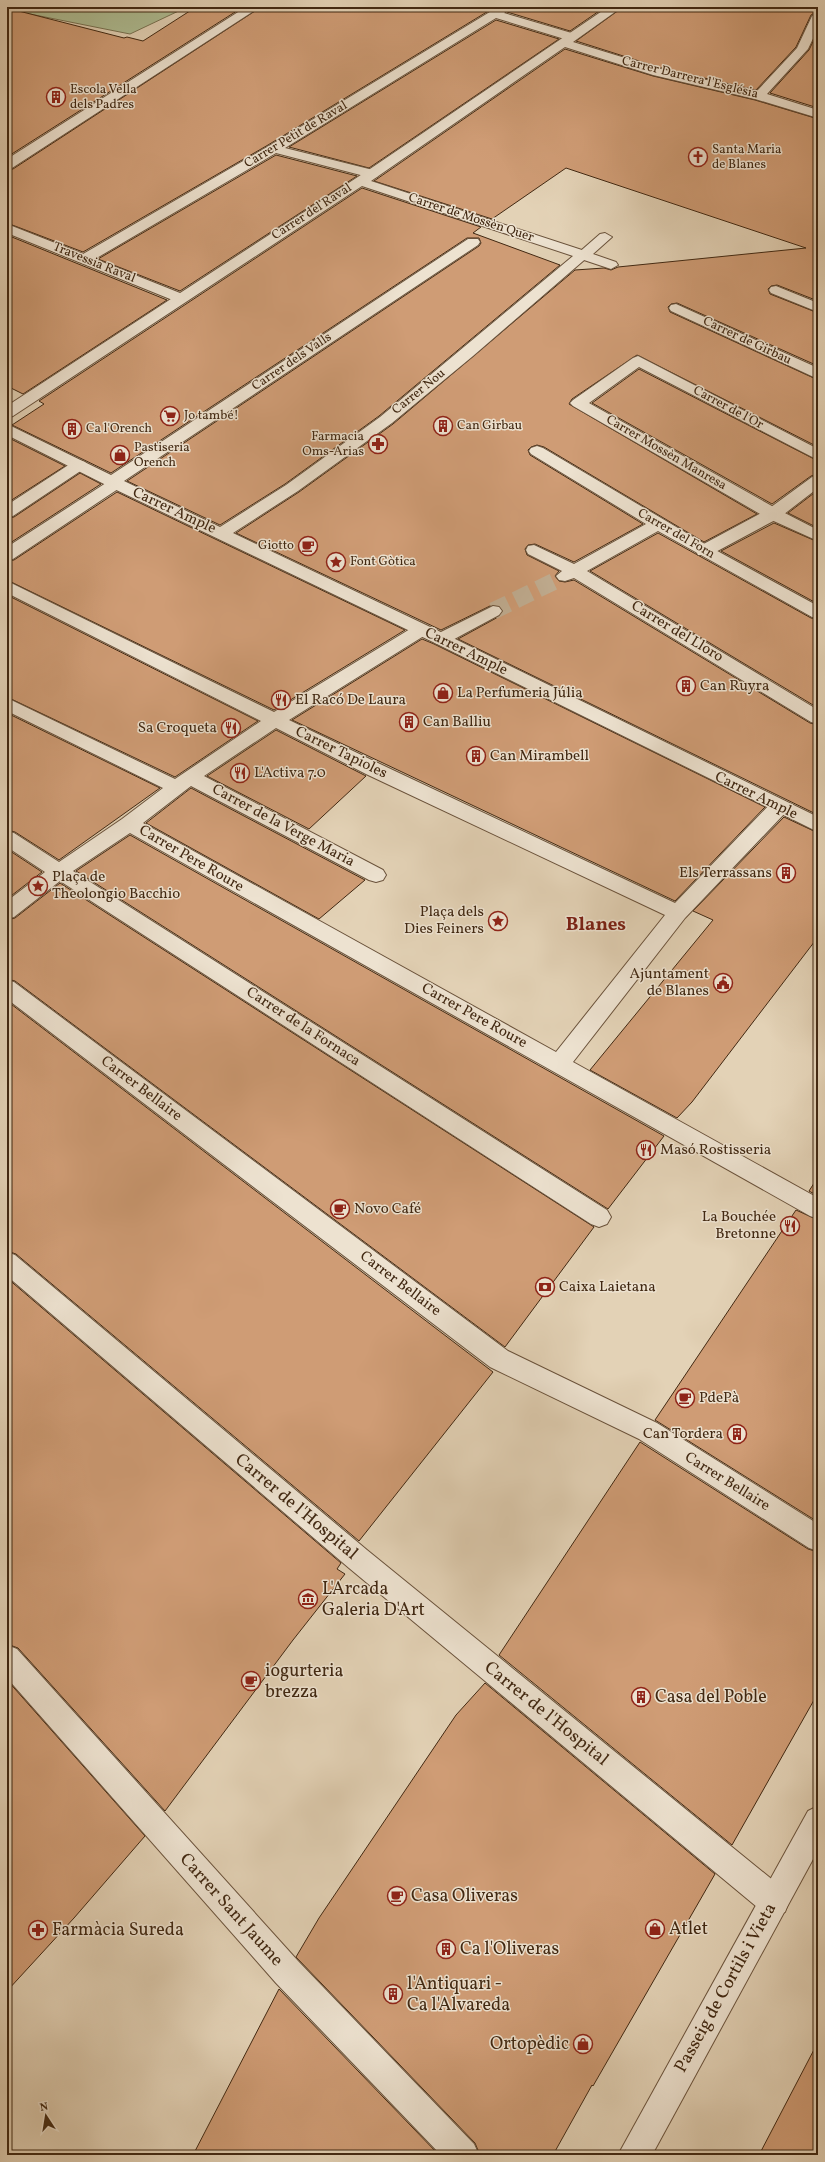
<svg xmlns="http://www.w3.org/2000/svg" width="825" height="2162" font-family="Vollkorn,serif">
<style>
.green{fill:#aebd93;stroke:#787252}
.building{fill:#cf9c75;stroke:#412812}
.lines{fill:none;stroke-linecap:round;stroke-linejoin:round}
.pedestrian-tunnel{stroke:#c3b095;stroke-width:17;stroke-dasharray:17 8;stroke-linecap:butt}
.pedestrian-casing{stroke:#6a523b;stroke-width:2}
.minor-casing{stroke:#6a523b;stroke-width:2}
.pedestrian{fill:#ede2d0;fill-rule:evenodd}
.minor{fill:#ede2d0;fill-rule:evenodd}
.labels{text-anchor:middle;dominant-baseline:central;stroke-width:3;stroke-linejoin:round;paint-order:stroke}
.far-street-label{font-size:13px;fill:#412812;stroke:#ede2d0}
.far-poi-label{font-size:13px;fill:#412812;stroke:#ede2d0;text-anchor:start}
.street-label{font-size:15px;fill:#412812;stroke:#ede2d0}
.poi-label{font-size:15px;fill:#412812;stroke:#ede2d0;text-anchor:start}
.near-street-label{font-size:18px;fill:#412812;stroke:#ede2d0}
.near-poi-label{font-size:18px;fill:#412812;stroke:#ede2d0;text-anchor:start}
.district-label{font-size:19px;font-weight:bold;fill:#7a1f14;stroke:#ede2d0}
</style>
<rect width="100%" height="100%" fill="#e3d2b6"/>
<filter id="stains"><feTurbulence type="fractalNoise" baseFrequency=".005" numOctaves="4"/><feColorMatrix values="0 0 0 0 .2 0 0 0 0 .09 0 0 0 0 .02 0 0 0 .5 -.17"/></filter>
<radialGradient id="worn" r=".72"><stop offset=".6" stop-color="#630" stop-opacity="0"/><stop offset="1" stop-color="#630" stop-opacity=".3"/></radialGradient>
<polygon class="green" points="7,7 187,7 130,34 30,14 7,18"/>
<g class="building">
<polygon points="196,7 243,7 7,157 7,8 124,38 127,37 143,41"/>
<polygon points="261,7 495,7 268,145 83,252 7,223 7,170 13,169"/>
<polygon points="513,7 605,7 570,31 507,12"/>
<polygon points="623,7 818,7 818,11 811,15 796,47 756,90 661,68 576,41"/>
<polygon points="496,20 559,39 369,168 289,147"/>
<polygon points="818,31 818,108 770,93 809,50"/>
<polygon points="565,49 653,76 755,100 818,119 818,301 777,285 771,286 768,289 770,294 818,313 818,366 677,303 671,304 668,307 670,312 818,380 818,447 637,355 572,399 569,404 757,514 704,542 544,447 537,445 531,447 528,450 530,455 643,524 574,562 535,544 528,545 525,549 527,555 559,571 555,576 559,581 565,582 574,580 810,723 818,725 818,815 458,639 500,616 504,611 499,606 492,605 441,630 236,533 299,492 393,424 575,270 604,268 611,270 618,267 806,248 566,168 492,219 374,181"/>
<polygon points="276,155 357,176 180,291 98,259"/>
<polygon points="362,188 481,227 473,233 560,265 379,416 285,484 220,525 127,481 479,246 481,243 479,238 467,238 111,473 12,425 44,404 39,401"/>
<polygon points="7,235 167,300 23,394 7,386"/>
<polygon points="639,369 818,461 818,474 811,476 772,504 592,403"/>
<polygon points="7,437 65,466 7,503"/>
<polygon points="80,473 101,484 7,545 7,518 14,517"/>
<polygon points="818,490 818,528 788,513"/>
<polygon points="117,492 405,630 274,710 7,580 7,561 14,560"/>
<polygon points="774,523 818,542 818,604 721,551"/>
<polygon points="658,533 811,618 818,619 818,708 590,571"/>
<polygon points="7,595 258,721 175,777 7,697"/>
<polygon points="422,639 434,644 765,807 675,901 292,720"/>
<polygon points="7,713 160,788 59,860 15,832 7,830"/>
<polygon points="276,730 366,776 309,829 207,776"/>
<polygon points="191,788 365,880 319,919 146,823"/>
<polygon points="784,817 818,833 818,937 692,1102 677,1118 590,1070 713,920 693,911"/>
<polygon points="130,835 664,1136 608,1209 76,871"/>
<polygon points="7,849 42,872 7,899"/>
<polygon points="60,883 594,1227 505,1347 15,981 7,979 7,920 15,918"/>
<polygon points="7,1001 493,1372 359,1541 16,1254 7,1251"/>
<polygon points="818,1177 818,1196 809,1191"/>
<polygon points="796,1210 818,1220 818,1522 655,1420"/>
<polygon points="7,1278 341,1563 337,1569 345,1574 293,1640 165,1811 18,1648 7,1644"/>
<polygon points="640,1442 808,1549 818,1552 818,1693 732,1845 499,1655"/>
<polygon points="7,1680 145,1836 74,1918 7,1991"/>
<polygon points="485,1683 715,1874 593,2086 592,2085 553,2155 480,2155 475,2143 296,1957 319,1918 456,1715"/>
<polygon points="279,1989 439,2155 193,2155"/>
<polygon points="818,2042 818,2155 759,2155"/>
</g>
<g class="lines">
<polyline class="pedestrian-tunnel" points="493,611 559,579"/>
<defs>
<g id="pedestrian">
<polygon points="498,7 512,7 504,13 575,34 577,37 571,41 496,18 285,148 377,171 379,174 377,177 372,178 276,153 95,259 185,295 187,298 185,301 175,301 7,233 7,224 83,254 269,146"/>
<polygon points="605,233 612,237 593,254 616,262 618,265 611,269 578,258 576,255 600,234"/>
<polygon points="776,286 818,303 818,312 771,293 769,290 771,287"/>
<polygon points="676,304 818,368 818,379 671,311 669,308 671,305"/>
<polygon points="638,356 818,449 818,460 639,367 589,403 779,510 818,530 818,541 767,518 573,406 570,403 573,400 633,358"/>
<polygon points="537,446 543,448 710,547 818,606 818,618 812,617 658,531 587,571 818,710 818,724 811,722 574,578 565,581 559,580 556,576 562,571 528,554 526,550 528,546 534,545 574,564 646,524 531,454 529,451 531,448"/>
<polygon points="79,460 85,462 87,465 85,468 13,516 7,517 7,505 73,462"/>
<polygon points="115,479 121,481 123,484 121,487 13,559 7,560 7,547 109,481"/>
<path d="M7,581L274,712L415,626L421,624L427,626L430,630L427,634L289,720L380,764L675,903L772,802L779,800L786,802L789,807L786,812L685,918L573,1062L818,1198V1219L810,1216L130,833L73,871L607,1210L611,1217L607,1224L599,1227L591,1224L60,881L14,917L7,919V901L45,872L7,847V831L14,833L59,862L122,819L163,788L7,711V698L175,779L261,721L7,593ZM276,728L366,774L665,915L556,1052L143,823L191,786L369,880L376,882L383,880L386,875L383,870L204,776Z"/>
<polygon points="493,606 499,607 502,611 499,615 447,643 441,645 435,643 432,639 435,635"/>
<polygon points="7,980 14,982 508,1351 657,1423 818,1524 818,1551 809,1548 639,1439 490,1367 7,999"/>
<polygon points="7,1252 15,1255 367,1550 785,1890 789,1901 785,1912 774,1916 763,1912 349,1568 7,1276"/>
<polygon points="7,1645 17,1649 298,1961 474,2144 479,2155 441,2155 276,1983 7,1678"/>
</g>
<g id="minor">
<polygon points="246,7 260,7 12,168 7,169 7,159"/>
<polygon points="608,7 622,7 573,42 661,69 756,92 797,48 812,16 818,12 818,28 808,49 767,94 818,110 818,118 755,99 653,75 565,47 371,181 588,252 590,255 473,356 392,423 298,491 233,533 447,635 818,817 818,832 435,643 106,485 7,435 7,424 111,475 468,239 478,239 480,242 478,245 124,481 220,527 286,485 380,417 573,256 362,186 13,416 7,418 7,406 367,171"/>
<polygon points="818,475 818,488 779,518 710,555 698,555 696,551 698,547 767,510 812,477"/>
<polygon points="818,1806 818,1850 652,2155 618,2155 808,1811"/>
</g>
</defs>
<use href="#pedestrian" class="pedestrian-casing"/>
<use href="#minor" class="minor-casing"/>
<use href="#pedestrian" class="pedestrian"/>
<use href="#minor" class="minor"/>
</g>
<defs>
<symbol id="building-ring" viewBox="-11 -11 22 22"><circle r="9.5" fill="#ede2d0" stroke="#8f2418" stroke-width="1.5"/><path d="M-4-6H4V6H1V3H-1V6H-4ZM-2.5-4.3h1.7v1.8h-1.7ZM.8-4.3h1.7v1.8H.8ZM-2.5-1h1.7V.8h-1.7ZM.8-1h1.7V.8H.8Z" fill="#8f2418"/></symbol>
<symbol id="church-ring" viewBox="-11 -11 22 22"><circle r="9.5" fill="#ede2d0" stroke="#8f2418" stroke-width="1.5"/><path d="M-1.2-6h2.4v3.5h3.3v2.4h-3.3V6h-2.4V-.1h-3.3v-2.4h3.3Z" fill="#8f2418"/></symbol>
<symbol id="supermarket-ring" viewBox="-11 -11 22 22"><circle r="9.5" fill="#ede2d0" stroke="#8f2418" stroke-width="1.5"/><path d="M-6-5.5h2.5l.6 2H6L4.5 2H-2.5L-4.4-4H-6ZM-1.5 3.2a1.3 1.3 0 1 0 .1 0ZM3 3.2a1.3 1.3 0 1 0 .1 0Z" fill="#8f2418"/></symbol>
<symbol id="pharmacy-ring" viewBox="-11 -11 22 22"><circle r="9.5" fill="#ede2d0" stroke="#8f2418" stroke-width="1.5"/><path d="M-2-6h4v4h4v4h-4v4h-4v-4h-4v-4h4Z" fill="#8f2418"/></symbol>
<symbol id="shop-ring" viewBox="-11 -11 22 22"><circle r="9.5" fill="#ede2d0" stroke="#8f2418" stroke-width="1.5"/><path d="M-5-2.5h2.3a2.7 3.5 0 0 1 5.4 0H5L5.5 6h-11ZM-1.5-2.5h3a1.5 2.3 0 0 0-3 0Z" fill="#8f2418"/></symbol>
<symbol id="cafe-ring" viewBox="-11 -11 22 22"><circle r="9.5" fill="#ede2d0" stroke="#8f2418" stroke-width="1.5"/><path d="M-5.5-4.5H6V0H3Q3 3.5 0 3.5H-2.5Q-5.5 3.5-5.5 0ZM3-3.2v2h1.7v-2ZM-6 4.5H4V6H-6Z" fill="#8f2418"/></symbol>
<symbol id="sight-ring" viewBox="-11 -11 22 22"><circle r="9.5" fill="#ede2d0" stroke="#8f2418" stroke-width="1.5"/><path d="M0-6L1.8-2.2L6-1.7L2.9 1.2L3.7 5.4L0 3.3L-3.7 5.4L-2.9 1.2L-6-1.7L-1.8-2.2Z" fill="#8f2418"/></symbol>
<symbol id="restaurant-ring" viewBox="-11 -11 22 22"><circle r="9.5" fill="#ede2d0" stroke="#8f2418" stroke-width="1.5"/><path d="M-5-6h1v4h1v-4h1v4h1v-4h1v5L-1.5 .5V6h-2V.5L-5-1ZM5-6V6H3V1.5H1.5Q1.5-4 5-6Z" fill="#8f2418"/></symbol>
<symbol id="civic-ring" viewBox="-11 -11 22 22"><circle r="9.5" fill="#ede2d0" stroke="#8f2418" stroke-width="1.5"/><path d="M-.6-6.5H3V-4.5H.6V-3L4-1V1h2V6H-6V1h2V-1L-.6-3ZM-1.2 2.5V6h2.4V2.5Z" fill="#8f2418"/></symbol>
<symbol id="bank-ring" viewBox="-11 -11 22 22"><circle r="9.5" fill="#ede2d0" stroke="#8f2418" stroke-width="1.5"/><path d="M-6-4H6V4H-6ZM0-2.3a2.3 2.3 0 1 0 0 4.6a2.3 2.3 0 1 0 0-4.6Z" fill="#8f2418"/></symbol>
<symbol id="museum-ring" viewBox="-11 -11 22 22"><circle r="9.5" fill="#ede2d0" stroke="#8f2418" stroke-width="1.5"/><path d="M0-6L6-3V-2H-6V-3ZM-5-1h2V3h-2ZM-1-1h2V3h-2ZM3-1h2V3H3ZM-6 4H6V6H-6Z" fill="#8f2418"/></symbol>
</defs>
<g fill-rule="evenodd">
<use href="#building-ring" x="45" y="86" width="22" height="22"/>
<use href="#church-ring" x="687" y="146" width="22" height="22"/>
<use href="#supermarket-ring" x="159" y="405" width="22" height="22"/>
<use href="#building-ring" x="432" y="415" width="22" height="22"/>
<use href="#building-ring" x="61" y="418" width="22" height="22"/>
<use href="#pharmacy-ring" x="367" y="433" width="22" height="22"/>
<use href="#shop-ring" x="109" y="444" width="22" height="22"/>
<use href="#cafe-ring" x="297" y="535" width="22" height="22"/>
<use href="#sight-ring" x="325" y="551" width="22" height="22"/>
<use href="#building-ring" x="675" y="675" width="22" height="22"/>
<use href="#shop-ring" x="432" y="682" width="22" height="22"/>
<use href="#restaurant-ring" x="270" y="689" width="22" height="22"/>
<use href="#building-ring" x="398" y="711" width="22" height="22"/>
<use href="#restaurant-ring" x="220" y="717" width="22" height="22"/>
<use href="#building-ring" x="465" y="745" width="22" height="22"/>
<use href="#restaurant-ring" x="229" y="762" width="22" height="22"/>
<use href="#building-ring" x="775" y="862" width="22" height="22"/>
<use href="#sight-ring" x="27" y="875" width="22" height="22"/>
<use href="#sight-ring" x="487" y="910" width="22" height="22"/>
<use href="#civic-ring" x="712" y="972" width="22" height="22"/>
<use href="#restaurant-ring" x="635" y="1139" width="22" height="22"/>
<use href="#cafe-ring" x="329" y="1198" width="22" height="22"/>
<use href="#restaurant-ring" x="779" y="1215" width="22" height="22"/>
<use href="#bank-ring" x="534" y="1276" width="22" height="22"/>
<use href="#cafe-ring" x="674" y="1387" width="22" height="22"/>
<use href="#building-ring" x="726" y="1423" width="22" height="22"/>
<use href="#museum-ring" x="297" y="1588" width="22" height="22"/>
<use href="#cafe-ring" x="240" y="1670" width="22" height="22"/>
<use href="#building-ring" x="630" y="1686" width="22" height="22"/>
<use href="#cafe-ring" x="386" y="1885" width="22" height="22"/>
<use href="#shop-ring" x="644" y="1918" width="22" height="22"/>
<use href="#pharmacy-ring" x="27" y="1919" width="22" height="22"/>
<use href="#building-ring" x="435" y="1938" width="22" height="22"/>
<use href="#building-ring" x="382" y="1983" width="22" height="22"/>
<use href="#shop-ring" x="572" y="2033" width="22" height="22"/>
</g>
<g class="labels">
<g class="far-street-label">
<text transform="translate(690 78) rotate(14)">Carrer Darrera l'Església</text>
<text transform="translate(296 135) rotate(-31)">Carrer Petit de Raval</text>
<text transform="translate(312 212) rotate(-33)">Carrer del Raval</text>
<text transform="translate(471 218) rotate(18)">Carrer de Mossèn Quer</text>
<text transform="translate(94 263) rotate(22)">Travessia Raval</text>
<text transform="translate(747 341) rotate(25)">Carrer de Girbau</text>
<text transform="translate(292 362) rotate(-34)">Carrer dels Valls</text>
<text transform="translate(419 392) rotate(-39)">Carrer Nou</text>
<text transform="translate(728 408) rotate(28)">Carrer de l'Or</text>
<text transform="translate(666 453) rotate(30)">Carrer Mossèn Manresa</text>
<text transform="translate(676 534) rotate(30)">Carrer del Forn</text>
</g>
<g class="far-poi-label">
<text x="70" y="90">Escola Vella<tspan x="70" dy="15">dels Padres</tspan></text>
<text x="712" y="150">Santa Maria<tspan x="712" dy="15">de Blanes</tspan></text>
<text x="184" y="416">Jo també!</text>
<text x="457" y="426">Can Girbau</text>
<text x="86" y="429">Ca l'Orench</text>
<text x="364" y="437" text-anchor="end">Farmacia<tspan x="364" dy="15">Oms-Arias</tspan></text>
<text x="134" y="448">Pastiseria<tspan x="134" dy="15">Orench</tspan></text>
<text x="294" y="546" text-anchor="end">Giotto</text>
<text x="350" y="562">Font Gòtica</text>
</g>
<g class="street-label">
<text transform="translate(174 511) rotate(25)">Carrer Ample</text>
<text transform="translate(677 632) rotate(31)">Carrer del Lloro</text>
<text transform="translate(466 652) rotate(26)">Carrer Ample</text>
<text transform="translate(341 753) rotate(26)">Carrer Tapioles</text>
<text transform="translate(756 796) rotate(26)">Carrer Ample</text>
<text transform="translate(283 826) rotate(28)">Carrer de la Verge Maria</text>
<text transform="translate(191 859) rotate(30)">Carrer Pere Roure</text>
<text transform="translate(474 1016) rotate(29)">Carrer Pere Roure</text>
<text transform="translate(303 1027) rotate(33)">Carrer de la Fornaca</text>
<text transform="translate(141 1089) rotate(37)">Carrer Bellaire</text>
<text transform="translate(400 1284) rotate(37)">Carrer Bellaire</text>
<text transform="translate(727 1482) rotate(32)">Carrer Bellaire</text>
</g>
<g class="poi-label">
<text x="700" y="686">Can Ruyra</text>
<text x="457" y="693">La Perfumeria Júlia</text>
<text x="295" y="700">El Racó De Laura</text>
<text x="423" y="722">Can Balliu</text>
<text x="217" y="728" text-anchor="end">Sa Croqueta</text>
<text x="490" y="756">Can Mirambell</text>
<text x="254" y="773">L'Activa 7.0</text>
<text x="772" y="873" text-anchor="end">Els Terrassans</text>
<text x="52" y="877">Plaça de<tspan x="52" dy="17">Theolongio Bacchio</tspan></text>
<text x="484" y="912" text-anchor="end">Plaça dels<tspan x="484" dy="17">Dies Feiners</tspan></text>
<text x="709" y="974" text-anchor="end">Ajuntament<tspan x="709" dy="17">de Blanes</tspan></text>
<text x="660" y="1150">Masó Rostisseria</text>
<text x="354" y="1209">Novo Café</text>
<text x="776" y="1217" text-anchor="end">La Bouchée<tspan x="776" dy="17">Bretonne</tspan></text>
<text x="559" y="1287">Caixa Laietana</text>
<text x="699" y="1398">PdePà</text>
<text x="723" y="1434" text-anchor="end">Can Tordera</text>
</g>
<g class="near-street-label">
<text transform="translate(296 1507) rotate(40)">Carrer de l'Hospital</text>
<text transform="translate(546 1714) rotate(39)">Carrer de l'Hospital</text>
<text transform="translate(231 1910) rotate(48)">Carrer Sant Jaume</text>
<text transform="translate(726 1988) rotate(-61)">Passeig de Cortils i Vieta</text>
</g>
<g class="near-poi-label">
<text x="322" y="1589">L'Arcada<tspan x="322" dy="21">Galeria D'Art</tspan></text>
<text x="265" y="1671">iogurteria<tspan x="265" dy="21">brezza</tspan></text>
<text x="655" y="1697">Casa del Poble</text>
<text x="411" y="1896">Casa Oliveras</text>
<text x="669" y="1929">Atlet</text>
<text x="52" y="1930">Farmàcia Sureda</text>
<text x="460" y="1949">Ca l'Oliveras</text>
<text x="407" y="1984">l'Antiquari -<tspan x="407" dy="21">Ca l'Alvareda</tspan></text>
<text x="569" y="2044" text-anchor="end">Ortopèdic</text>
</g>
<g class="district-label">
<text x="596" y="925">Blanes</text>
</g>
</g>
<rect width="825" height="2162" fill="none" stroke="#e3d2b6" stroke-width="24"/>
<rect x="8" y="8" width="809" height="2146" fill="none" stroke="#412812" stroke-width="2"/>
<rect x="12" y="12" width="801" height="2138" fill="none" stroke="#412812"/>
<g transform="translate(46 2116) rotate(348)" stroke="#ede2d0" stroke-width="3" paint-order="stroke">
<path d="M0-3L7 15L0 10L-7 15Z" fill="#412812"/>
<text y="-6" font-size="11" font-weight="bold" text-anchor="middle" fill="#412812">N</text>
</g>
<rect width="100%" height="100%" filter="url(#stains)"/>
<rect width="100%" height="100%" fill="url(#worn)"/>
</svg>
